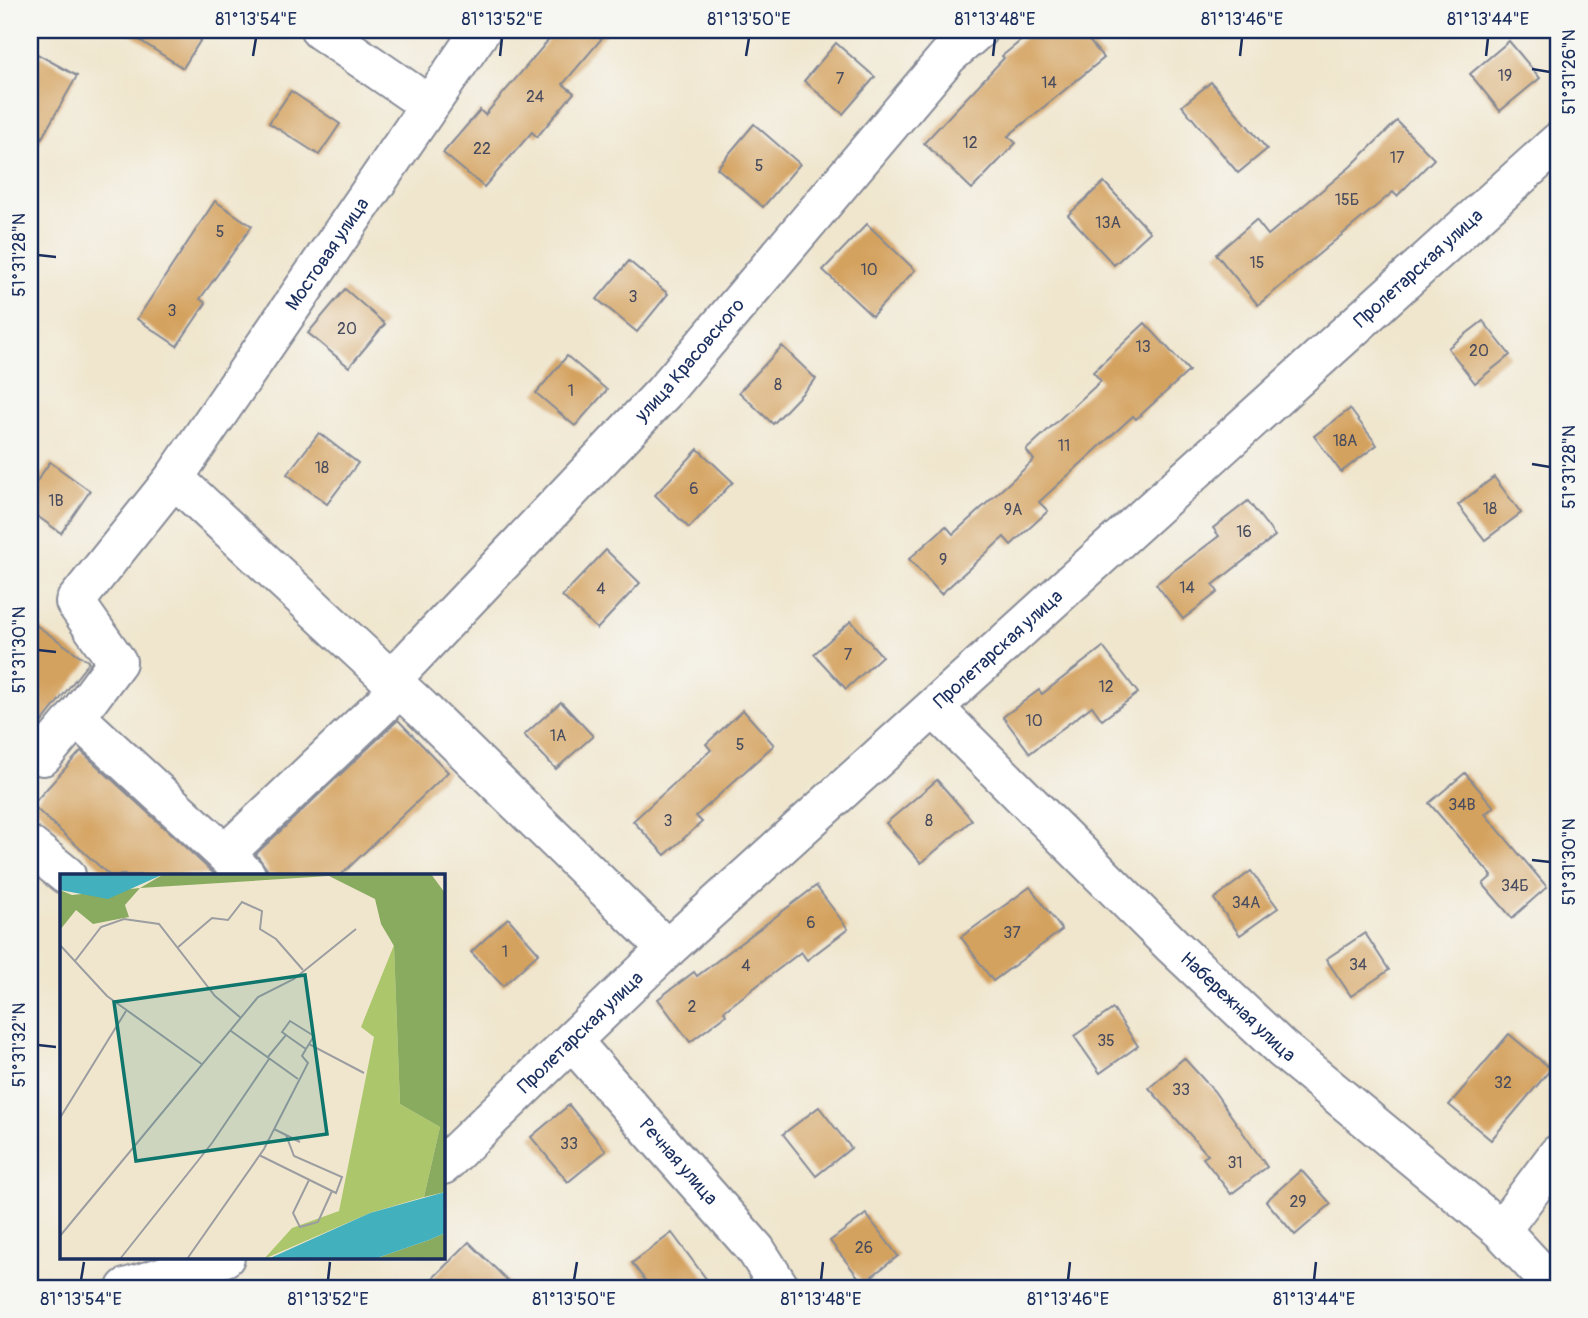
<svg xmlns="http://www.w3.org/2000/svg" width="1588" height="1318" font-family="Pangolin,sans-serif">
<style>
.building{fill:#d4a25f}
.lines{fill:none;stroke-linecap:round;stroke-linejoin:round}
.minor-casing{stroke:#868a96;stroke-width:42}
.minor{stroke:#fff;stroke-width:38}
.ticks{fill:none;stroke:#1b2f5e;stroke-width:2.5}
.labels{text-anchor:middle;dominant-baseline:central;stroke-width:5;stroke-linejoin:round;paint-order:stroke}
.number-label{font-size:16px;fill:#494c5e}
.street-label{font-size:19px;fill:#1b2f5e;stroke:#f6f6f2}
.inset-road{fill:none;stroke:#9b9da1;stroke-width:2}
.view{fill:#0f766e;fill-opacity:0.15;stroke:#0f766e;stroke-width:3.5}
.inset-edge{fill:none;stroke:#1b2f5e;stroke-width:3.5}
.neatline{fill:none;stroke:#1b2f5e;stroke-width:2.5}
.ticks-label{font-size:18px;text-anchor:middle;fill:#1b2f5e}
</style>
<rect width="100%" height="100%" fill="#f6f6f2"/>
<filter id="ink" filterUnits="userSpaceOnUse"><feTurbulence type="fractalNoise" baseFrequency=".0143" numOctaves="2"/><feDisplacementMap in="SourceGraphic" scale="14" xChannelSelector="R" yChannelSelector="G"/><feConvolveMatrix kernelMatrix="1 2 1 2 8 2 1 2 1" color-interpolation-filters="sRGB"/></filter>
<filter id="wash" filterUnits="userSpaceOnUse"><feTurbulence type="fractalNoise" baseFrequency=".00686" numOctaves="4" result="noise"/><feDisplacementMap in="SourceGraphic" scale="28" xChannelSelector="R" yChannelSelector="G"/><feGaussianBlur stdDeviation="1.57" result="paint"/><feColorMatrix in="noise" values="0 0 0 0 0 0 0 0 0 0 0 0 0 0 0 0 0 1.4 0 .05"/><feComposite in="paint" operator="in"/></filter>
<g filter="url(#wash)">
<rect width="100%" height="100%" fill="#f0e6ce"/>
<g id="blocks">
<g class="building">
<polygon points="124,30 207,30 183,68"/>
<polygon points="557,30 609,30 563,84 574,93 537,137 532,132 484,187 443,153 480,110 485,115"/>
<polygon points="1034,30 1080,30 1104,58 1008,136 1016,143 972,189 924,143 1004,58 1002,56"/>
<polygon points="1509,41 1540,78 1500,111 1470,74"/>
<polygon points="836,43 875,77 843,114 804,81"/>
<polygon points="30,50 77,76 30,159"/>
<polygon points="1211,82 1267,149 1238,173 1182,106"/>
<polygon points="291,91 340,124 319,155 269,123"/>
<polygon points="1397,121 1434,159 1397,196 1393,192 1258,305 1216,254 1256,220 1268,235 1350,167"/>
<polygon points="754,124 800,164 763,207 717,168"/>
<polygon points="1104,182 1150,232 1114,265 1068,215"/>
<polygon points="215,201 252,226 200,299 206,303 177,346 137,319"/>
<polygon points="867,224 915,270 872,316 823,270"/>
<polygon points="629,261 668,294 637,332 597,299"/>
<polygon points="345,289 385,324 349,367 308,333"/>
<polygon points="1483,321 1510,355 1475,383 1448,348"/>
<polygon points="1145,323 1189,371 1136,419 1133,416 1039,502 1048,511 1011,545 1004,537 941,594 909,559 946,526 953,534 1034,460 1026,450 1101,381 1093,372"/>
<polygon points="782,346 816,379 773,424 739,392"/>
<polygon points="567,356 607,390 575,426 536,393"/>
<polygon points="1350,409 1377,445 1341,472 1314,436"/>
<polygon points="319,433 358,463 327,504 287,474"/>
<polygon points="698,449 733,482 689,528 655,495"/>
<polygon points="50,462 90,491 61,533 30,511 30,491"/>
<polygon points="1494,477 1521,513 1485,540 1458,505"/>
<polygon points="1248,501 1275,536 1213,585 1218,592 1183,619 1156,584 1219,536 1213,528"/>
<polygon points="606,550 640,583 597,629 562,596"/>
<polygon points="30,621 89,662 38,727 30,725"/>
<polygon points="851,621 882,656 846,689 814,654"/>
<polygon points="1103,647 1138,693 1102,720 1092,706 1030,753 1003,717 1039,690 1042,694"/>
<polygon points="561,702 593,736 556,769 524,735"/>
<polygon points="743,710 774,745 696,816 702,822 665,855 633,821 711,750 706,744"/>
<polygon points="398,720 448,772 341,875 267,875 267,869 256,854"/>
<polygon points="81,751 210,870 215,875 109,875 32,805"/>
<polygon points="1465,773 1494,807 1485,814 1547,887 1512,918 1483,884 1492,876 1429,803"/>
<polygon points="937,780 972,820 921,863 886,823"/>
<polygon points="1251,871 1278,908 1240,935 1214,899"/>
<polygon points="816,886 848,929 807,960 801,952 724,1011 726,1015 690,1042 658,999 694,972 697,976"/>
<polygon points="1030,887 1062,930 993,981 961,937"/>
<polygon points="508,918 539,953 503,986 471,952"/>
<polygon points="1365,933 1389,970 1351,996 1326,959"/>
<polygon points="1113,1009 1138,1046 1100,1073 1074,1036"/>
<polygon points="1509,1034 1551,1069 1491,1140 1449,1105"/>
<polygon points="1184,1058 1214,1091 1267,1167 1231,1194 1203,1158 1208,1155 1149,1088"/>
<polygon points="569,1105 606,1151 568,1182 531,1137"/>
<polygon points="819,1107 851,1148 816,1176 783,1134"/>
<polygon points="1301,1170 1331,1204 1295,1235 1266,1201"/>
<polygon points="866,1214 898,1256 863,1283 830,1241"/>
<polygon points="672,1233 713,1288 651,1288 632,1263"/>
<polygon points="469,1242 515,1288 423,1288"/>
</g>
</g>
</g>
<g filter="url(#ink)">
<use href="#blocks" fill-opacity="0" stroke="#868a96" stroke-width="2"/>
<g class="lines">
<defs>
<g id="minor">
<polyline points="320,30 429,105"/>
<polyline points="174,478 422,709 667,949"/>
<path id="s1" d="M391,680L663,393L948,56L978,30"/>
<path id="s2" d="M935,709L1173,946L1282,1049L1501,1230L1555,1288"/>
<path id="s3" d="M76,717L117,662L75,602L174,478L481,30"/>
<polyline points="30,747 43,756 76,717 225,854"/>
<polyline points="30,846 66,875"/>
<polyline points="246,875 225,854 400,688"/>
<path id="s4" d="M572,1041L756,1250L780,1288"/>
<path id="s5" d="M443,1165L667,949L1558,142"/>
<polyline points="1501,1230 1558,1154"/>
<polyline points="126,1288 225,1257"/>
</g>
</defs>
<use href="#minor" class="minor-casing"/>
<use href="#minor" class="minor"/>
</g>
</g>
<path class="ticks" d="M253,56L256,38M500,56L502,38M746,56L749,38M993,56L995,38M1240,56L1242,38M1486,56L1488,38M1532,69L1550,72M38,255L56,257M1532,464L1550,467M38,650L56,652M1532,860L1550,862M38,1045L56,1047M81,1280L84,1262M328,1280L330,1262M574,1280L577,1262M821,1280L823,1262M1068,1280L1070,1262M1314,1280L1316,1262"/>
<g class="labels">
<g class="number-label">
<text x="1505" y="76">19</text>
<text x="840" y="79">7</text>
<text x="1049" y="83">14</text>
<text x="535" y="97">24</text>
<text x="970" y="143">12</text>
<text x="482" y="149">22</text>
<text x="1397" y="158">17</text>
<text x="759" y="166">5</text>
<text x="1347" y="200">15Б</text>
<text x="1108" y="223">13А</text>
<text x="220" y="232">5</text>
<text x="1257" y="263">15</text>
<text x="869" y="270">10</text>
<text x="633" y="297">3</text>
<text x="172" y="311">3</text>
<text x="347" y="329">20</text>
<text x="1143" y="347">13</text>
<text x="1479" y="351">20</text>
<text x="778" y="385">8</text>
<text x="571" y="391">1</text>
<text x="1345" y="441">18А</text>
<text x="1064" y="446">11</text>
<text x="322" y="468">18</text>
<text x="694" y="489">6</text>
<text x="56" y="501">1В</text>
<text x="1490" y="509">18</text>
<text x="1013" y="510">9А</text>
<text x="1244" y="532">16</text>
<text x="943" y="560">9</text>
<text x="1187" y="588">14</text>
<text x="601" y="589">4</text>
<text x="848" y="655">7</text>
<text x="1106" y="687">12</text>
<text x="1034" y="721">10</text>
<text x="558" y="736">1А</text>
<text x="740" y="745">5</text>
<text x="1462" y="805">34В</text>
<text x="668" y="821">3</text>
<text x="929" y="821">8</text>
<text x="1515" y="886">34Б</text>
<text x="1246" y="903">34А</text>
<text x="811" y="923">6</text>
<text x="1012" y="933">37</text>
<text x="505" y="952">1</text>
<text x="1358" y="965">34</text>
<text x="746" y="966">4</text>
<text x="692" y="1007">2</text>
<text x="1106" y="1041">35</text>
<text x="1503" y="1083">32</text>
<text x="1181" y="1090">33</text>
<text x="569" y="1144">33</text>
<text x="1235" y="1163">31</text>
<text x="1298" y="1202">29</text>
<text x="864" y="1248">26</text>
</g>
<g class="street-label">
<text stroke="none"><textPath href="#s3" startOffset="572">Мостовая улица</textPath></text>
<text stroke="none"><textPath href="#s5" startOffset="1325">Пролетарская улица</textPath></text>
<text stroke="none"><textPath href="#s1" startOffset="438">улица Красовского</textPath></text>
<text stroke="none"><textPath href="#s5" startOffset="758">Пролетарская улица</textPath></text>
<text stroke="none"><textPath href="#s2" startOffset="425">Набережная улица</textPath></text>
<text stroke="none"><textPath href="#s5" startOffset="191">Пролетарская улица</textPath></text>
<text stroke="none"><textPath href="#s4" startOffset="161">Речная улица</textPath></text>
</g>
</g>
<g transform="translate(60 874)">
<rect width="385" height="385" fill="#f0e6ce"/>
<path d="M334,71L340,230L380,253L364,323L310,339L204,385L232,354L279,337L314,163L301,153Z" fill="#acc66c"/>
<path d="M104,0H371L385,19V318L364,323L380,253L340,230L334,72L321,50L315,25L269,2L80,14L65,31L69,43L33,50L16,36L0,56V16L12,21L80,14ZM385,359V385H314L369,366Z" fill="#89ab60"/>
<path d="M0,0H104L48,25L0,16ZM385,318V359L369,366L314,385H208L310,339Z" fill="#42b1bd"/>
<path class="inset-road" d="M0,71L47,122L143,191M117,74L152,44L168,46L182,28L202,37L200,55L216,65L243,96M15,87L41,53L64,45L99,50L155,122L181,144M171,157L238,205M226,161L246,175L249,170L304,199M207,184L226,161L222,158L230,147L254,162L249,170M0,244L66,137M214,255L240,268M199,281L276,319L282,303L234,282L226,261M249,306L233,339L240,353L258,348L272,317M0,362L198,123L234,105L296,55M60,385L152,269L209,185M127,385L204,275L248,189L242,182L246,175"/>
<path class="view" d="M245,101L267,260L76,287L54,128Z"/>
<rect width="385" height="385" class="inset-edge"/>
</g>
<rect width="1588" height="1318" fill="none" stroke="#f6f6f2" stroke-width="77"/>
<rect x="38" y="38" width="1512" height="1242" class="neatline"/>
<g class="ticks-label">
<text x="256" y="25">81°13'54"E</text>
<text x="502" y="25">81°13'52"E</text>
<text x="749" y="25">81°13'50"E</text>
<text x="995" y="25">81°13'48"E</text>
<text x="1242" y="25">81°13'46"E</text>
<text x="1488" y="25">81°13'44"E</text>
<text transform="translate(1569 72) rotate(-90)" y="6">51°31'26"N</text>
<text transform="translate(19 255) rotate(-90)" y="6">51°31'28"N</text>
<text transform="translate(1569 467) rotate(-90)" y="6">51°31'28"N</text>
<text transform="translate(19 650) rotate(-90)" y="6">51°31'30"N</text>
<text transform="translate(1569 862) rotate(-90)" y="6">51°31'30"N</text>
<text transform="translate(19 1045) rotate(-90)" y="6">51°31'32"N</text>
<text x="81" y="1305">81°13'54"E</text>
<text x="328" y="1305">81°13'52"E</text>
<text x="574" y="1305">81°13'50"E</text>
<text x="821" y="1305">81°13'48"E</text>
<text x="1068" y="1305">81°13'46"E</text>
<text x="1314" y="1305">81°13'44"E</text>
</g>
</svg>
